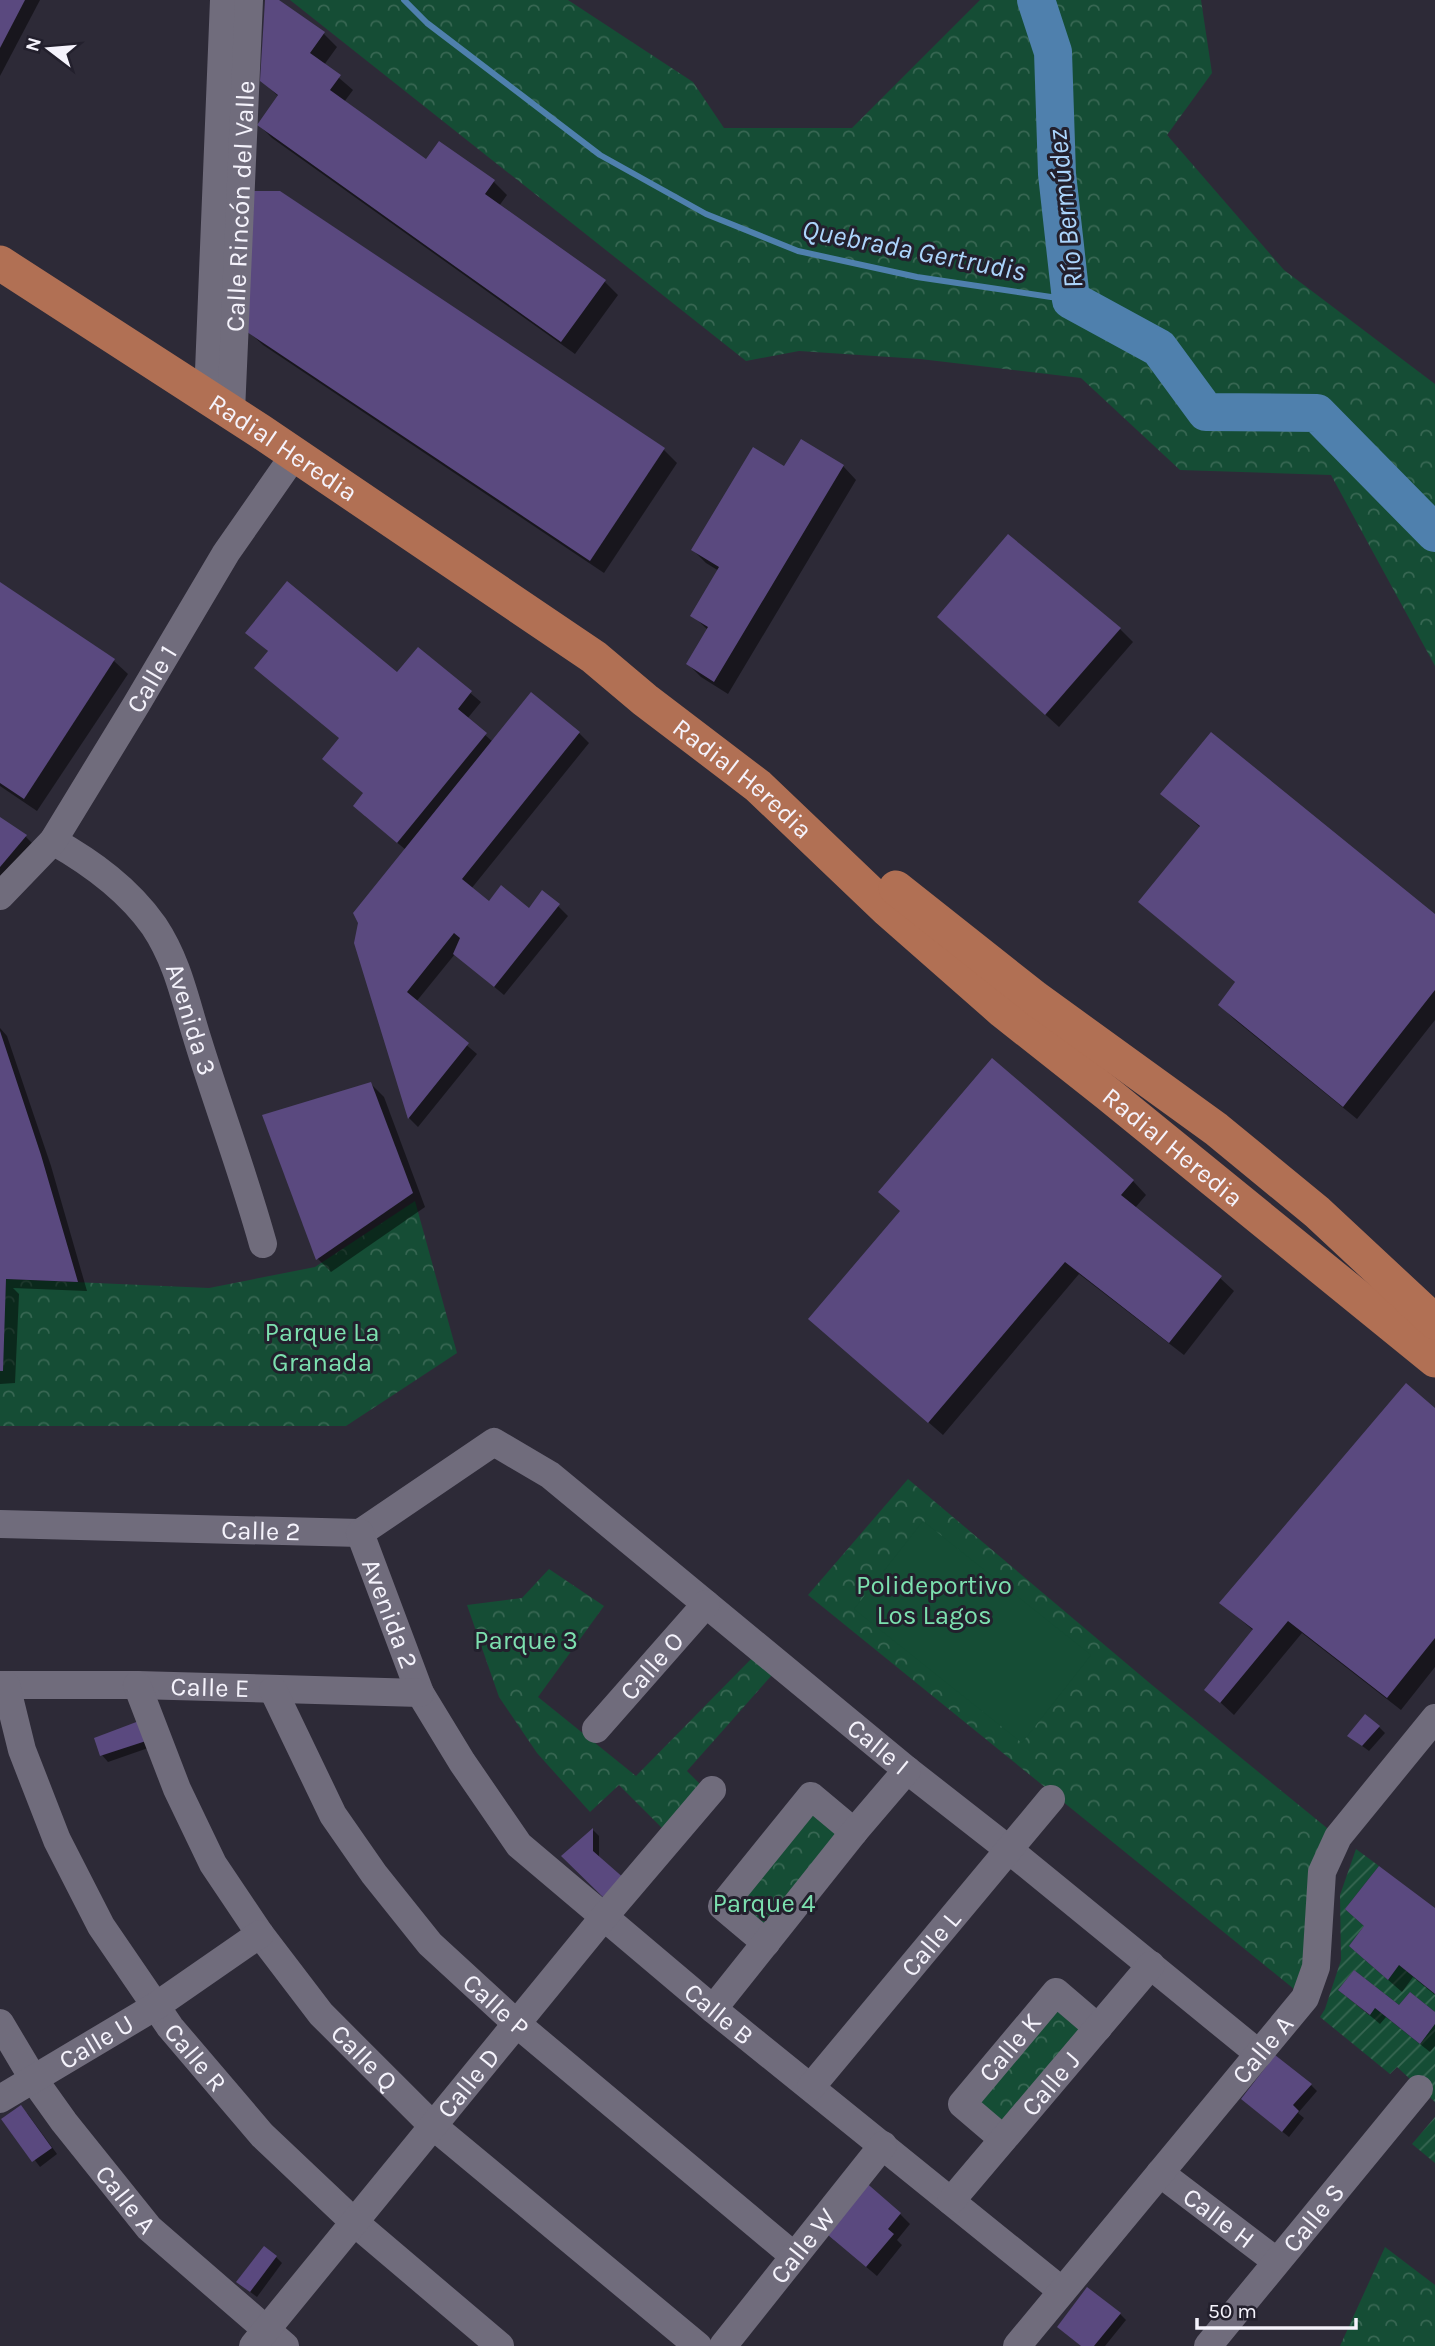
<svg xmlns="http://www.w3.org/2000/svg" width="1435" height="2346" font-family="Karla,sans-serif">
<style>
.forest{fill:url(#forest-crowns)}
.garden{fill:url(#garden-furrows)}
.pitch{fill:#154d35}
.shadow{fill:#0007}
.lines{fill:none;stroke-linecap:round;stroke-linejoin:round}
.stream{stroke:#4f80ad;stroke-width:6}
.river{stroke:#4f80ad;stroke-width:38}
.building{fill:#5a497f}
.minor{stroke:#706c7c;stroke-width:28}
.major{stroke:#b17054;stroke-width:35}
.labels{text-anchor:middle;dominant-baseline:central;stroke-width:6;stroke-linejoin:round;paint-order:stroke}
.street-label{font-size:26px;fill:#f5f3fc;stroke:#23202d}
.park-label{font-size:26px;fill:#7ce0af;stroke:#23202d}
.water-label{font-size:28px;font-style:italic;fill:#acd5fc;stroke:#23202d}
</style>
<defs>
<pattern id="forest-crowns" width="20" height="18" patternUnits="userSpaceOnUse" patternTransform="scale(1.75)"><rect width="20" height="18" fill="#154d35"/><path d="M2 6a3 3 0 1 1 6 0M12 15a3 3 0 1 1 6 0" fill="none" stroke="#386753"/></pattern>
<pattern id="garden-furrows" width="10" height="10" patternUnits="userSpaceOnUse" patternTransform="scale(1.75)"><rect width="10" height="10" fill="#154d35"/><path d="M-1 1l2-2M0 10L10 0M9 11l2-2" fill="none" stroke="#386753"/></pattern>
</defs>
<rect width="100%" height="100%" fill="#2d2a37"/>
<g class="forest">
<polygon points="290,0 568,0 693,82 724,128 852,128 980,0 1201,0 1212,73 1167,135 1284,270 1435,384 1435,666 1331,475 1180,470 1081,378 920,359 799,351 746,361"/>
<polygon points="415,1201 457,1353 346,1426 0,1426 0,1371 6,1279 209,1288 315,1267"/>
<polygon points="908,1479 1152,1685 1338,1837 1305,1998 808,1595"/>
<polygon points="549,1569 604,1606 538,1697 636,1776 753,1657 772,1675 687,1771 701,1785 663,1829 619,1785 590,1812 537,1753 499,1697 467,1605 522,1598"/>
<polygon points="813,1806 850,1835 766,1943 726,1906"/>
<polygon points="1053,2005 1081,2029 1001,2124 973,2100"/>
<polygon points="1385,2247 1435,2285 1435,2346 1340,2346"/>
</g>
<g class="garden">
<polygon points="1356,1849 1379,1866 1345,1909 1364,1926 1349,1946 1388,1980 1399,1965 1435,1994 1435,2012 1410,1992 1399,2005 1354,1970 1338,1990 1369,2015 1375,2008 1419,2043 1435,2024 1435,2102 1397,2067 1390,2074 1320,2017 1325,2009 1341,1960 1340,1895"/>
<polygon points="1435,2117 1435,2163 1412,2144"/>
</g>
<polygon class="pitch" points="923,1521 1091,1655 1022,1743 854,1609"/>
<g class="shadow">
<polygon points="0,0 40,0 0,76"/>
<polygon points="266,0 276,0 324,34 337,47 324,65 353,90 344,102 426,161 494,182 507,195 499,206 604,281 618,295 575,354 272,138 259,125 279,97 262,81"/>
<polygon points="249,332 664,450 677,463 604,573 263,345"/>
<polygon points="843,466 856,480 728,694 701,677 688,664 708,630 692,615 719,571 706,563 693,550"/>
<polygon points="0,585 114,661 128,674 37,811 0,786"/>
<polygon points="1120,629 1133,642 1059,727 953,630"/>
<polygon points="247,633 398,675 418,649 481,702 467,719 493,742 579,733 589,743 471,889 489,903 529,910 558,906 568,916 504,995 455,954 416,1002 477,1054 418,1127 409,1118 356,943 406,850 365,816 365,794 324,759 341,739 269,652"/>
<polygon points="1162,794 1435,916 1435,1020 1357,1119 1234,1019 1220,1005 1236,983 1141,902 1201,828"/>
<polygon points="0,819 26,837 39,850 0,893"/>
<polygon points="0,1028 7,1036 51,1166 87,1291 13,1288 19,1294 15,1383 0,1384"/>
<polygon points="992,1061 1133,1181 1146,1195 1135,1208 1220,1278 1234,1291 1184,1355 1079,1274 943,1435 810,1319 901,1212"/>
<polygon points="371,1084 384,1097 425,1207 331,1272 318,1259 264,1116"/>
<polygon points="1435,1411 1435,1667 1401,1710 1302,1633 1234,1715 1207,1690 1254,1631 1221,1603"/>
<polygon points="139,1723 151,1747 108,1762 102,1755"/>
<polygon points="1379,1727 1385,1733 1369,1751 1349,1736"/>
<polygon points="593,1830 599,1836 599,1858 564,1856"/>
<polygon points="1435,1910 1435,1995 1413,1977 1402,1992 1364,1959"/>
<polygon points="1340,1990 1399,2008 1435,2014 1435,2046 1430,2052 1386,2017 1380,2024"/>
<polygon points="1311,2085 1317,2091 1298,2113 1304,2118 1289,2137 1249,2105"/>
<polygon points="27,2113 57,2154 40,2167 4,2119"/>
<polygon points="900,2214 910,2224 897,2240 902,2245 877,2276 834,2240"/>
<polygon points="276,2257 282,2263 257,2297 245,2288"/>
<polygon points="1120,2314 1126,2320 1105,2346 1082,2346"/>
</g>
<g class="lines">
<polyline class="stream" points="404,0 427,23 600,155 706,214 798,251 917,277 1071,300"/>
<polyline class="river" points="1036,0 1053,52 1057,174 1071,300 1159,348 1206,412 1317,413 1435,533"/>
</g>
<g class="building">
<polygon points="0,0 25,0 0,48"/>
<polygon points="265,0 279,0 325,32 310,53 341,75 330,90 426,159 439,141 495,180 485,194 606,280 561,342 257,125 278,95 260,81"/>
<polygon points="251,191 280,191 665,448 590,561 247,332"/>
<polygon points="801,439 844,465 714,682 686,664 708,627 690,616 719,567 691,550 753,447 784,466"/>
<polygon points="1008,534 1121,628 1045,715 937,617"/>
<polygon points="287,581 397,672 418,647 472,691 458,709 487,733 397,843 353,806 363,793 322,759 339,738 254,668 268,651 245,633"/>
<polygon points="0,582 115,659 24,799 0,783"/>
<polygon points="531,692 580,732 462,879 489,901 501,885 529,908 542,890 560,904 494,987 453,954 460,938 454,933 407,992 469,1043 408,1119 354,943 358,923 353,913"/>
<polygon points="1211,732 1435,914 1435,990 1343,1107 1218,1005 1235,982 1138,902 1200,826 1160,794"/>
<polygon points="0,817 27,835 0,867"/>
<polygon points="0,1031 41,1155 78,1282 6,1279 3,1371 0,1371"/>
<polygon points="992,1058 1134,1180 1121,1195 1222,1276 1169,1343 1065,1262 928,1423 808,1319 900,1211 878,1192"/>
<polygon points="371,1082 413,1193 316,1260 262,1115"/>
<polygon points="1406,1383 1435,1408 1435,1638 1387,1698 1288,1621 1220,1703 1204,1690 1253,1629 1219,1603"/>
<polygon points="1365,1714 1380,1726 1362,1746 1347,1736"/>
<polygon points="139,1721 146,1741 100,1756 94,1738"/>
<polygon points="593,1828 593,1851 626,1880 607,1901 561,1856"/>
<polygon points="1379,1866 1435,1908 1435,1994 1399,1965 1388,1980 1349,1946 1364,1926 1345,1909"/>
<polygon points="1354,1970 1399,2005 1410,1992 1435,2012 1435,2024 1420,2044 1375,2008 1370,2015 1338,1990"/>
<polygon points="1275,2055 1312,2084 1293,2105 1299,2111 1282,2132 1241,2099"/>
<polygon points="21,2105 52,2148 32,2162 1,2119"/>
<polygon points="863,2180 901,2213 888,2229 894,2234 866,2267 822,2230"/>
<polygon points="264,2246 277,2256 250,2292 236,2282"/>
<polygon points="1087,2287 1121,2313 1094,2346 1081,2346 1057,2327"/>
</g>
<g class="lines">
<g class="minor">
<polyline points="208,396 224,0"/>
<path id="s1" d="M231,412L249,0"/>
<path id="s2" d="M53,841C92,863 128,889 154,926C178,962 185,1000 198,1041C219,1109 244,1175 263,1244"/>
<path id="s3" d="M0,896L53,841L136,705L226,553L295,454"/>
<path id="s4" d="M0,1524L360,1533L494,1442L550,1475L907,1770L1008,1849L1259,2054"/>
<path id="s5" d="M360,1533L420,1693L462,1762L519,1845L713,2009L1062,2291"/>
<path id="s6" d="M0,1685H137L420,1693"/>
<path id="s7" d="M6,1685L22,1750L57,1840L101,1926L170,2027L262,2135L354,2222L500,2346"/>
<path id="s8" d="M137,1685L177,1789L213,1864L260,1934L321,2014L432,2125L698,2346"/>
<path id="s9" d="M273,1690L333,1815L374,1874L430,1944L517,2024L794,2256"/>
<path id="s10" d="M596,1729L706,1604"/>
<polyline points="766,1943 722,1906 811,1796 854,1832"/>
<polyline points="713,2009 854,1832 907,1770"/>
<path id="s11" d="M0,2023L34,2080L64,2122L149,2228L285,2346"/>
<path id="s12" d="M811,2087L1051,1799"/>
<path id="s13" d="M0,2099L156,2006L260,1934"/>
<path id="s14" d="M1003,2139L962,2104L1056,1992L1098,2028"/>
<path id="s15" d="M1160,2173L1276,2261"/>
<path id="s16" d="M951,2201L1151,1965"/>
<path id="s17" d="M253,2346L603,1918L712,1790"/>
<path id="s18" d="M723,2346L883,2145"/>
<path id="s19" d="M1017,2346L1305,1998L1316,1967L1322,1872L1338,1837L1435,1718"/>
<path id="s20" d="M1208,2346L1419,2089"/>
</g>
<g class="major">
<path id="s21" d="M0,263L260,431L594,657L645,700L758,786L887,909L1003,1011L1108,1094L1435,1360"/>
<polyline points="896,888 1035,998 1216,1129 1317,1212 1435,1322"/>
</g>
</g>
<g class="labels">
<g class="street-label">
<text stroke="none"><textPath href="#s1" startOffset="206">Calle Rincón del Valle</textPath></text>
<text stroke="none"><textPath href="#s21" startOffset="338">Radial Heredia</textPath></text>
<text stroke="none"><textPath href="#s3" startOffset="266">Calle 1</textPath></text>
<text stroke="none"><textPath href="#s21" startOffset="905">Radial Heredia</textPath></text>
<text stroke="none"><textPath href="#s2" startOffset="234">Avenida 3</textPath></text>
<text stroke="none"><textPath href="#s21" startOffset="1472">Radial Heredia</textPath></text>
<text stroke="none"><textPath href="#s4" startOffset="261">Calle 2</textPath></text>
<text stroke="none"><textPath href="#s5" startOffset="86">Avenida 2</textPath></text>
<text stroke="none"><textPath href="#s10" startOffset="84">Calle O</textPath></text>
<text stroke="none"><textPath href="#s6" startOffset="210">Calle E</textPath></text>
<text stroke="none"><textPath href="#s4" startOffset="1013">Calle I</textPath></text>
<text stroke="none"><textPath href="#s12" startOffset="187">Calle L</textPath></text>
<text stroke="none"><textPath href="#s9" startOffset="390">Calle P</textPath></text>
<text stroke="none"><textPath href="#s5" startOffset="614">Calle B</textPath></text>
<text stroke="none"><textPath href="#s13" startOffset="112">Calle U</textPath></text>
<text stroke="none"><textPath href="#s14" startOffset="128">Calle K</textPath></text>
<text stroke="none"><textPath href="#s19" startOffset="385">Calle A</textPath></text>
<text stroke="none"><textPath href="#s7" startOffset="422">Calle R</textPath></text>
<text stroke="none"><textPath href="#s8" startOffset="441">Calle Q</textPath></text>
<text stroke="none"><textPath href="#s17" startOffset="340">Calle D</textPath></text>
<text stroke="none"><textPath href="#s16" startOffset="154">Calle J</textPath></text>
<text stroke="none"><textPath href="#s11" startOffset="217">Calle A</textPath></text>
<text stroke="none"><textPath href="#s15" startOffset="74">Calle H</textPath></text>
<text stroke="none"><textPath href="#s20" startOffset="166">Calle S</textPath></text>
<text stroke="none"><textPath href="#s18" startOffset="128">Calle W</textPath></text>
</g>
<g class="park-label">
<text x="322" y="1332">Parque La<tspan x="322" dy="30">Granada</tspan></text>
<text x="934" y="1585">Polideportivo<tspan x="934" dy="30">Los Lagos</tspan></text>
<text x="526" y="1640">Parque 3</text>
<text x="764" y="1903">Parque 4</text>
</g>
<g class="water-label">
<text transform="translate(1065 209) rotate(-96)">Río Bermúdez</text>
<text transform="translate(914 250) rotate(11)">Quebrada Gertrudis</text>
</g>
</g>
<g transform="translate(49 49) rotate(286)" stroke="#23202d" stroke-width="5" paint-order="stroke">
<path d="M0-5L12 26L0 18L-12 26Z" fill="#f5f3fc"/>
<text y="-10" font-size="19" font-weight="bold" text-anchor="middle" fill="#f5f3fc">N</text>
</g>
<path d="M1197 2318v10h159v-10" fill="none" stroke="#f5f3fc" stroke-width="3.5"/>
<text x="1208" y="2318" font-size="21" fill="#f5f3fc" stroke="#23202d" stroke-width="5" paint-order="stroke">50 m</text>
</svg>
